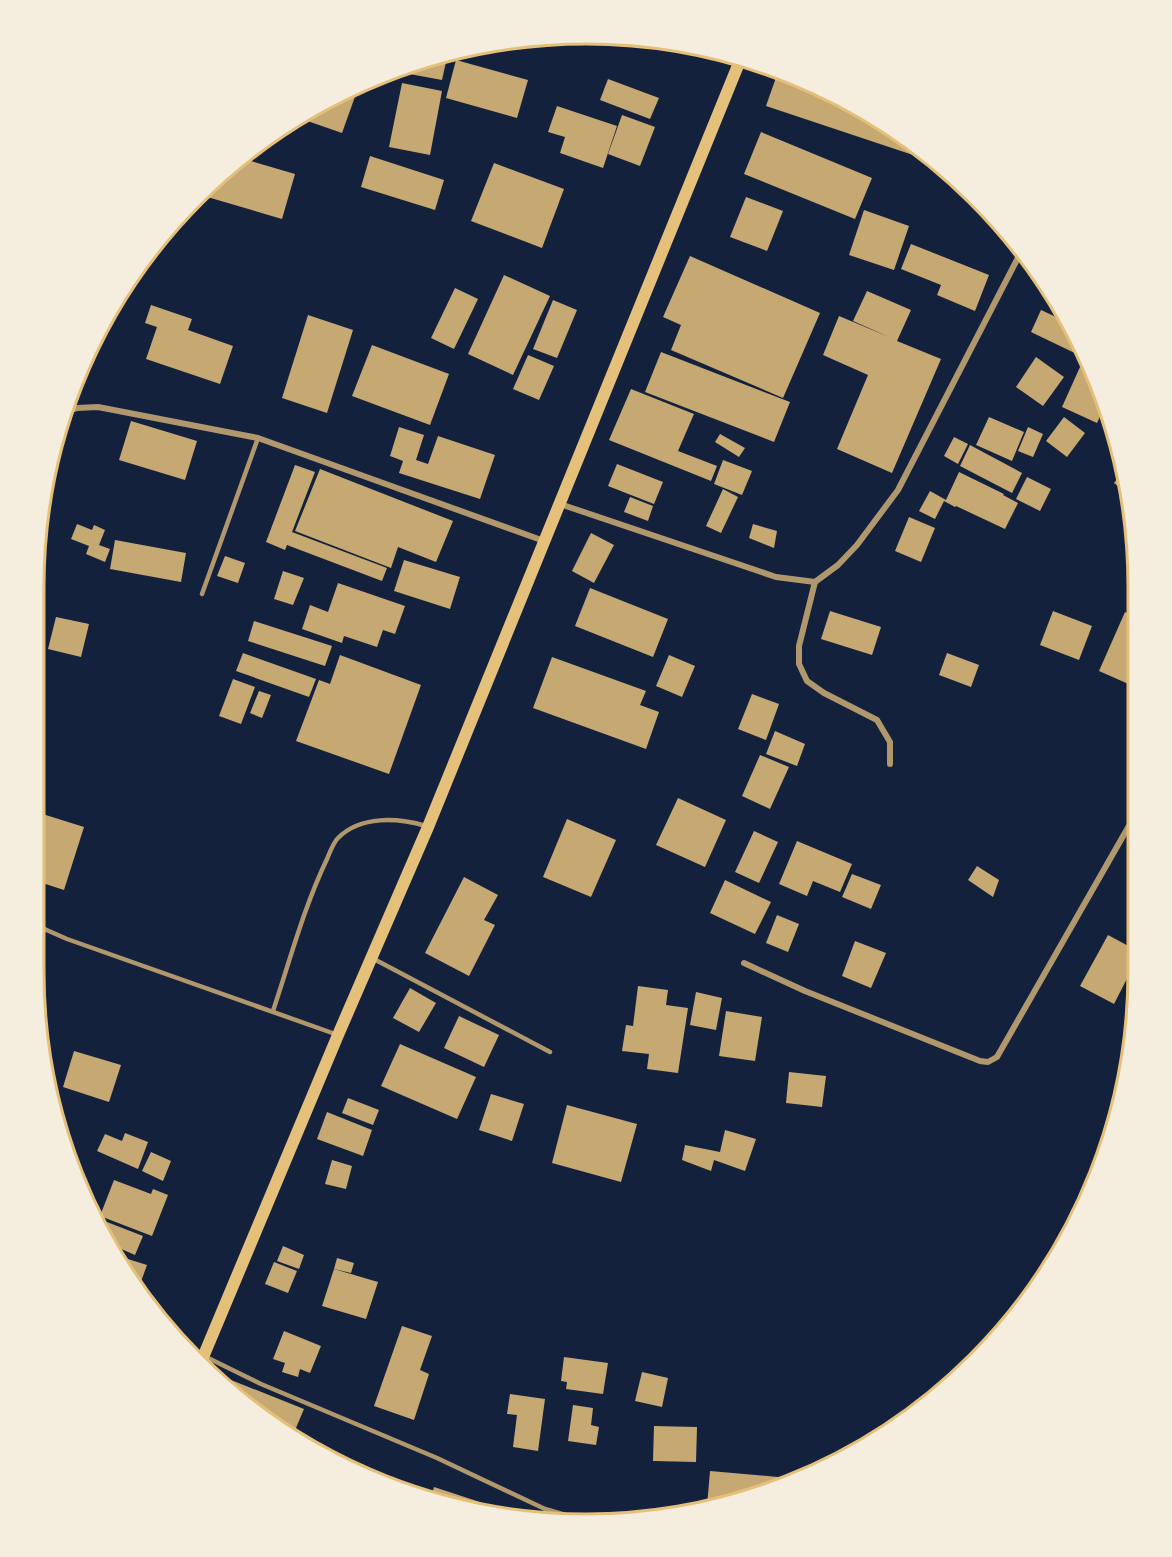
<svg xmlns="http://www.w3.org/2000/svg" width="1172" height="1557" font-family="'Noto Serif',serif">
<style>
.building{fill:#c6a872}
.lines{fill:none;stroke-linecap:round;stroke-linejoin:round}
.service{stroke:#b1986c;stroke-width:4.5}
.minor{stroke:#b1986c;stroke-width:6}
.secondary{stroke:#e5c07b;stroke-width:12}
.rim{fill:none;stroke:#e5c07b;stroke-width:3}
</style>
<rect width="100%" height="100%" fill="#14213d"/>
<g class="building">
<polygon points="448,53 442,80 404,73 405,66"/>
<polygon points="456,60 528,80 517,118 446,98"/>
<polygon points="779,69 797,75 893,126 937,163 766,106"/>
<polygon points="608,79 659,98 650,119 600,100"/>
<polygon points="402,83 442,91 430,155 389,147"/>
<polygon points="350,88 357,91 342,133 296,117"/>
<polygon points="557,106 617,126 603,168 560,153 565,137 548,132"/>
<polygon points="622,115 655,127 640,166 608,154"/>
<polygon points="761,132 872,178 855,219 744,174"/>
<polygon points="370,156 444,180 435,210 361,187"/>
<polygon points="244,159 295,174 282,219 204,196 227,175 231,176 233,169"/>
<polygon points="494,163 564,189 542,248 471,221"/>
<polygon points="746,197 783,211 767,251 730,237"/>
<polygon points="864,210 909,226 894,270 849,255"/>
<polygon points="911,244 989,275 975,311 937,295 941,285 901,269"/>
<polygon points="690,256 820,313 783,398 671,350 681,325 663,317"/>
<polygon points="504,275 550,296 513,375 468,354"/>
<polygon points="455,288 478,299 454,349 431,338"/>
<polygon points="867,291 911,310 897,341 941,359 892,473 837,449 868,375 823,355 839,316 889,337 853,321"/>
<polygon points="553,300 577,310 557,358 533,349"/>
<polygon points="151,305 192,319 188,330 233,346 220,384 146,359 157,327 145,323"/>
<polygon points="1041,310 1067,322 1085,358 1031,332"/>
<polygon points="308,315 353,330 327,413 282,398"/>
<polygon points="372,345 449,374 430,425 352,396"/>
<polygon points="661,352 790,402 774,442 645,392"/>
<polygon points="528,355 554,366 539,400 513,389"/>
<polygon points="1036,357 1064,377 1043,406 1016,387"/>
<polygon points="1080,367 1092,372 1107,402 1097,423 1062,407"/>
<polygon points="631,389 694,414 678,451 717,466 711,481 609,440"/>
<polygon points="989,417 1024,432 1012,461 976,445"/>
<polygon points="1064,417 1085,433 1067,457 1046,441"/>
<polygon points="1112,419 1112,420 1117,441 1104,431"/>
<polygon points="131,421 197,441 185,480 119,460"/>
<polygon points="399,427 424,435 416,460 428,464 438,436 495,455 480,499 399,473 403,461 390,456"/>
<polygon points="1028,427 1043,434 1033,457 1018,451"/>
<polygon points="720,434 745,448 739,457 715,442"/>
<polygon points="954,437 968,444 958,464 944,456"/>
<polygon points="970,445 1022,473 1012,493 960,466"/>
<polygon points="723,460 752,471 742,495 714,484"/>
<polygon points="617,464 663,482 654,504 608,486"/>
<polygon points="295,465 315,472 292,532 387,568 382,581 287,545 285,550 266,542"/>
<polygon points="320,469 453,521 436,562 398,547 391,568 295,531"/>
<polygon points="959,472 1004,494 1003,495 1018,503 1005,529 956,506 955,507 944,501 935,519 919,511 930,491 946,500"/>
<polygon points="1121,474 1126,477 1129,492 1128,494 1114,483"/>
<polygon points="1027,477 1051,489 1040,511 1016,499"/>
<polygon points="723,489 738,497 721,533 706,526"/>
<polygon points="630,497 653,506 648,521 624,512"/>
<polygon points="909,517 935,528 921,562 895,551"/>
<polygon points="77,524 92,530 94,525 105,530 99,545 110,549 105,562 86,554 89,546 71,539"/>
<polygon points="753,524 777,531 774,548 749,538"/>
<polygon points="591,533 614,545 594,583 572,571"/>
<polygon points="115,540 186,553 181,582 110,569"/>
<polygon points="225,556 245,563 238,583 217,576"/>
<polygon points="404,560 460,577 450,609 394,591"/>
<polygon points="283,571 304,578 293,605 274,599"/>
<polygon points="338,583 405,606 395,634 383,630 377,647 344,636 342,643 302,629 310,605 328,612"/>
<polygon points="590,588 668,619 653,657 575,626"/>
<polygon points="830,611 881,627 872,655 821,639"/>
<polygon points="1053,611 1092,626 1079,660 1040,645"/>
<polygon points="1125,612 1134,616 1134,682 1133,686 1099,671"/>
<polygon points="56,617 89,624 81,657 48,649"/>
<polygon points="254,621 332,646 325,666 248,641"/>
<polygon points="243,653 316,679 309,697 236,671"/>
<polygon points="947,653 979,665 971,687 939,675"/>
<polygon points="340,655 421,685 389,774 296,741 319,680 330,684"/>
<polygon points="669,655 695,666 682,697 656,686"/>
<polygon points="552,657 646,691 640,705 659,712 646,749 533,708"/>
<polygon points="233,679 255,687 241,724 219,716"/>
<polygon points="259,691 271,695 262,718 250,713"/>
<polygon points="752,694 779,704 766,740 738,729"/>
<polygon points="775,731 805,744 797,766 766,754"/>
<polygon points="760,755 789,767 770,809 742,796"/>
<polygon points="678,798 726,820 705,867 656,845"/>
<polygon points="33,811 84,827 64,890 33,880"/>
<polygon points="567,819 616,840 591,897 543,877"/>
<polygon points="754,831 778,842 759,883 735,872"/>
<polygon points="797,841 852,864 840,892 813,881 807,896 779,884"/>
<polygon points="977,866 999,880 993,897 968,880"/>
<polygon points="852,874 881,885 871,909 842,897"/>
<polygon points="464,877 498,895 484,920 495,925 469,976 425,953"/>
<polygon points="725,880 771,902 755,934 710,913"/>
<polygon points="777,915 799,924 788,952 766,943"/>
<polygon points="1108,935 1134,949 1134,965 1114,1004 1080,986"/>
<polygon points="855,941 886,953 871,988 842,976"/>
<polygon points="638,986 668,990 666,1005 688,1008 678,1073 647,1069 649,1054 622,1051 626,1025 633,1026"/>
<polygon points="410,988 436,1003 419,1032 393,1018"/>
<polygon points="696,992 722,998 716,1030 690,1025"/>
<polygon points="726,1011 762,1017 755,1061 719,1056"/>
<polygon points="459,1016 499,1035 484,1067 444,1048"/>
<polygon points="400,1044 476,1077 457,1119 381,1086"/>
<polygon points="74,1051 121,1065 109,1102 63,1087"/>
<polygon points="789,1072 826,1076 822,1107 786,1103"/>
<polygon points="491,1094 524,1104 512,1141 479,1130"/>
<polygon points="348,1098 379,1110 373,1125 342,1113"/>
<polygon points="567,1105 637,1124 621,1182 552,1163"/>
<polygon points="327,1112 372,1130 363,1156 317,1139"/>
<polygon points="725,1130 756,1139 745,1171 714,1160 711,1171 682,1160 685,1145 720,1152"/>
<polygon points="125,1133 148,1142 138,1169 97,1151 105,1134 122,1141"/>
<polygon points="151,1152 171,1161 163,1181 142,1171"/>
<polygon points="332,1160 352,1166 346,1189 325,1184"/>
<polygon points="114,1180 151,1194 153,1189 168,1195 152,1236 100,1216"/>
<polygon points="94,1217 143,1236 135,1255 105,1242"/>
<polygon points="283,1246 304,1255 299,1269 277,1261"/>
<polygon points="112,1254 147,1265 139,1287"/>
<polygon points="337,1258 354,1263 351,1273 334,1269"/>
<polygon points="274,1262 297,1271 288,1293 265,1284"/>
<polygon points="334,1269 378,1282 366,1319 322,1306"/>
<polygon points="402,1326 432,1336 420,1370 429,1374 414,1420 374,1406"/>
<polygon points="284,1331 321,1346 310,1373 300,1369 298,1377 282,1372 285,1363 273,1359"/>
<polygon points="564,1357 608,1363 603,1394 566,1389 567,1382 561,1381"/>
<polygon points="642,1372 668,1378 662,1407 635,1401"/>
<polygon points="221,1376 304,1409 293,1435 221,1387 218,1383"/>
<polygon points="510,1394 545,1399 538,1451 513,1447 517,1415 507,1414"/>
<polygon points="573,1405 593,1408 591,1425 599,1427 596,1445 568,1441"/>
<polygon points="654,1426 697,1427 696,1462 653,1461"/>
<polygon points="710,1471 789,1478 788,1483 764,1495 707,1506"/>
<polygon points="434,1487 489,1505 486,1514 478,1513 431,1497"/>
</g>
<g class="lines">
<g class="service">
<polyline points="202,594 258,438"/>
<polyline points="33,924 67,939 338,1035"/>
<polyline points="372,958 550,1052"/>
<path d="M273,1011C290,960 304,907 327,859C330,852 333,843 338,838C361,815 398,818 426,826"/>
<polyline points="206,1357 261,1384 437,1458 545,1509 569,1516 602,1522"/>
</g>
<g class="minor">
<polyline points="63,412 77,408 98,407 258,438 544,541"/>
<polyline points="560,504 776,577 815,582 838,565 857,545 898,490 1022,250"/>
<polyline points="815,582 799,646 799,664 807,681 824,693 877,720 890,742 890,764"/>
<polyline points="744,963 805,991 980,1061 988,1062 997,1057 1134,817"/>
</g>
<polyline class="secondary" points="201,1362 338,1035 428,827 741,58"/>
</g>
<path d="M0 0H1172V1557H0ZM586 44H586A542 542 0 0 1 1128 586V972A542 542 0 0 1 586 1514H586A542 542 0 0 1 44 972V586A542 542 0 0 1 586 44Z" fill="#f5edde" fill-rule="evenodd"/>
<path class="rim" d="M586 44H586A542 542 0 0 1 1128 586V972A542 542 0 0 1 586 1514H586A542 542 0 0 1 44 972V586A542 542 0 0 1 586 44Z"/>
</svg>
